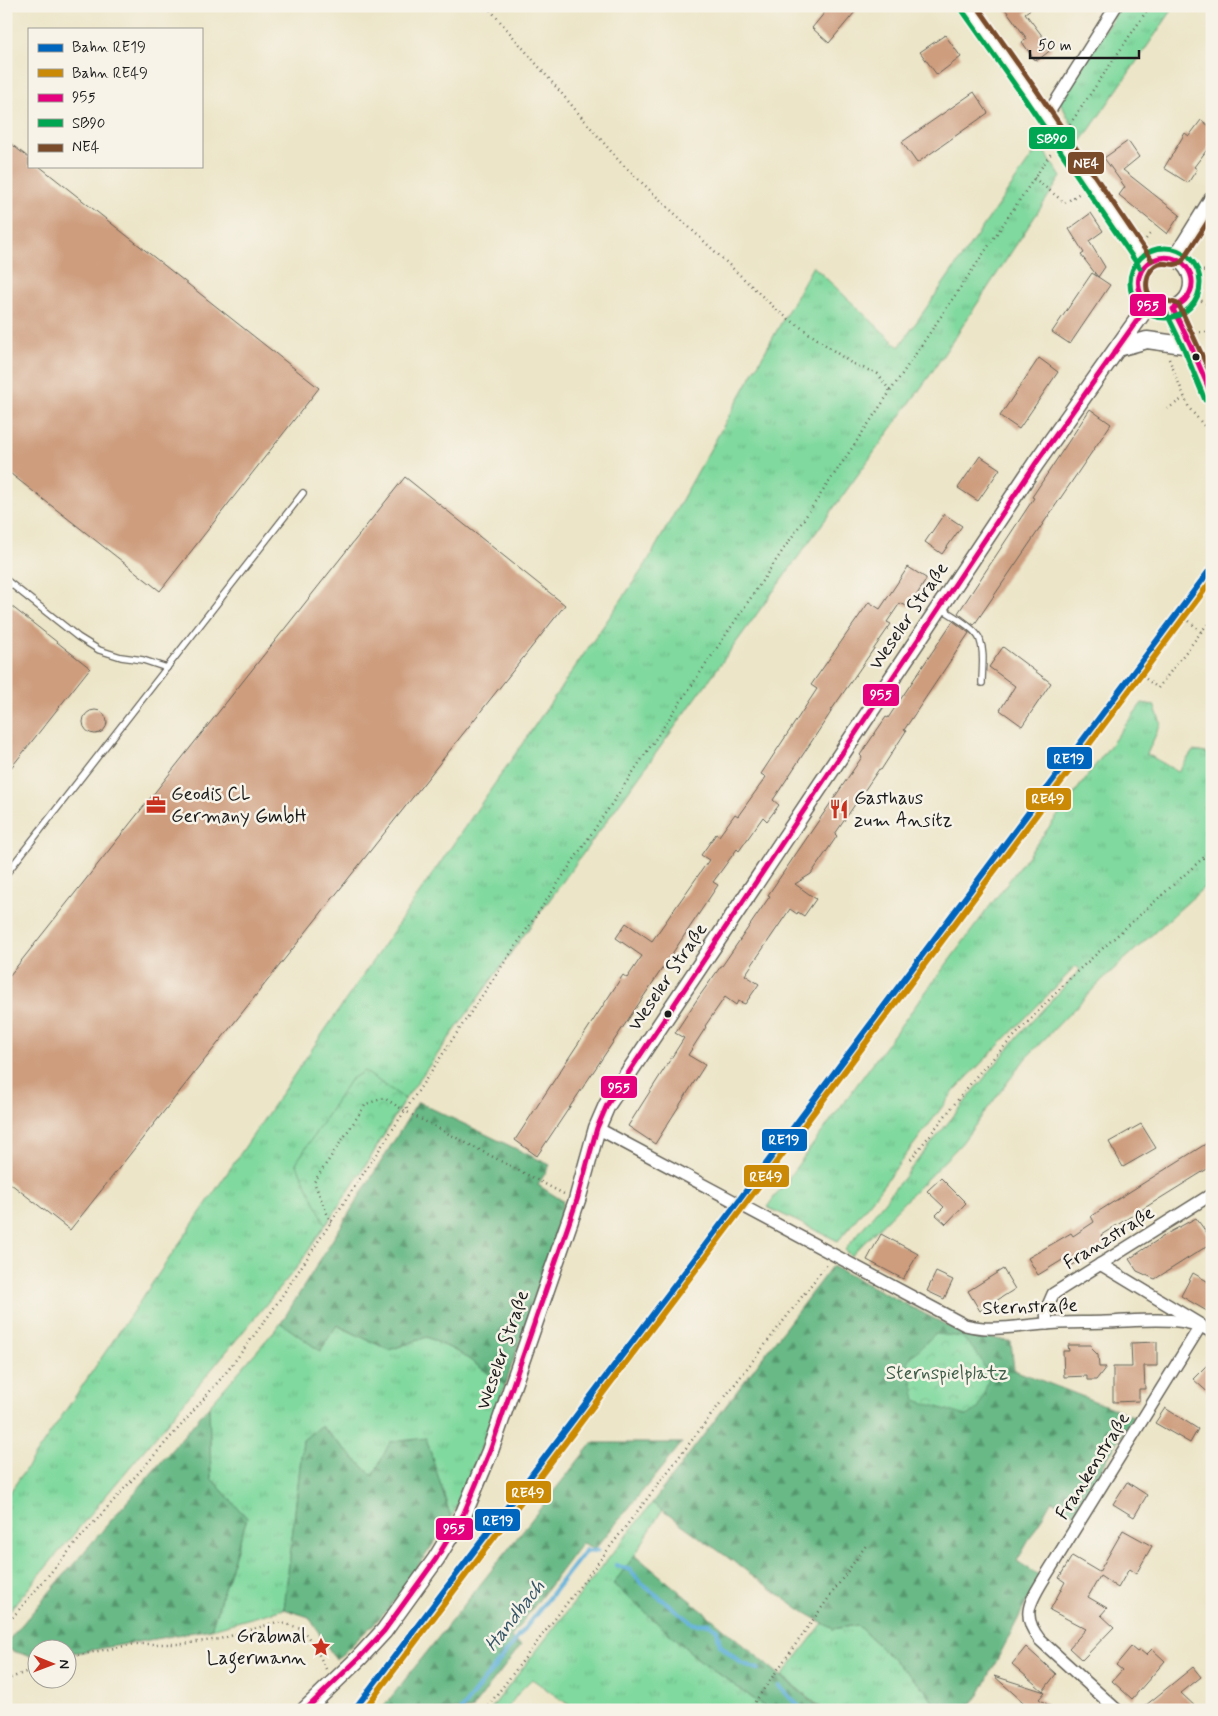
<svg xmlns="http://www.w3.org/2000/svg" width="1218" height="1716" font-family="Mynerve,sans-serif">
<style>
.grass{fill:url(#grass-tufts);stroke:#4e7a5e}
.forest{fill:url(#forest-firs);stroke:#426a51}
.park{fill:url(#park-crowns);stroke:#4e7a5e}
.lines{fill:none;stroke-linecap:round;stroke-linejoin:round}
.stream{stroke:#5fb0da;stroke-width:4.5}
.building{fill:#ce9d7e}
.lane-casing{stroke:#656258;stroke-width:8}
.street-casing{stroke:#656258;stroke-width:14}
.secondary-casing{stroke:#656258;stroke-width:19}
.path{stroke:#656258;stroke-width:2.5;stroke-dasharray:1 4;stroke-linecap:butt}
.lane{stroke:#fff;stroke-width:5.5}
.street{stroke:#fff;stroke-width:11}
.secondary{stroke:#fff;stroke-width:16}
.bus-1-casing{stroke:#f7f3e8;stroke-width:9}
.bus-2-casing{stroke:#f7f3e8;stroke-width:9}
.bus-3-casing{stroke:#f7f3e8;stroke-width:9}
.bus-1{stroke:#e5007d;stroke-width:5}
.bus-2{stroke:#00a651;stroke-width:5}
.bus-3{stroke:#7a4b2a;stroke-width:5}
.rail-1-casing{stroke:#f7f3e8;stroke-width:10}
.rail-2-casing{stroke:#f7f3e8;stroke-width:10}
.rail-1{stroke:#0065bd;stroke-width:6}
.rail-2{stroke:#cb8a06;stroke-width:6}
.bus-dot{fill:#1c1c1c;stroke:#f7f3e8;stroke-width:2}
.labels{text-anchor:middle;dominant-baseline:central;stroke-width:5;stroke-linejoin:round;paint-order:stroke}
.street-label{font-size:19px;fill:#1c1c1c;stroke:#f7f3e8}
.poi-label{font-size:19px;fill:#1c1c1c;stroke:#f7f3e8;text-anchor:start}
.park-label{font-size:19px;fill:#3f5e4a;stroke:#f7f3e8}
.water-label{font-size:20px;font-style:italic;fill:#375768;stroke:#f7f3e8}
.line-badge{stroke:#f7f3e8;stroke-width:2}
.badge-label{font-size:14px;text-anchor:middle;font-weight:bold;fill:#fff}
</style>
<defs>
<pattern id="grass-tufts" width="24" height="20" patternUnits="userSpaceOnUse" patternTransform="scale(1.25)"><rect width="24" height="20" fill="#80d99f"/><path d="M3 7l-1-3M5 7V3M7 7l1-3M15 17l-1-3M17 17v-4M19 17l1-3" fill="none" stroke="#6eba88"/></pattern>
<pattern id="forest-firs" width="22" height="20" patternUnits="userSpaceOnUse" patternTransform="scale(1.25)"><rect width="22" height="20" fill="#68b986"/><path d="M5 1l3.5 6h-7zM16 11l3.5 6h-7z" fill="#55966d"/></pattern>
<pattern id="park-crowns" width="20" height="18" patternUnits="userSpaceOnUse" patternTransform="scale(1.25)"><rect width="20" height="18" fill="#80d99f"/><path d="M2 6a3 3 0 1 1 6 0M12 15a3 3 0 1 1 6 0" fill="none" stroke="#6eba88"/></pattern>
</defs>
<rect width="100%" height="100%" fill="#f7f3e8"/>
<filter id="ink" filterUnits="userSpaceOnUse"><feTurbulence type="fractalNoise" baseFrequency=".02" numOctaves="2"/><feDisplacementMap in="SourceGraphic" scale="10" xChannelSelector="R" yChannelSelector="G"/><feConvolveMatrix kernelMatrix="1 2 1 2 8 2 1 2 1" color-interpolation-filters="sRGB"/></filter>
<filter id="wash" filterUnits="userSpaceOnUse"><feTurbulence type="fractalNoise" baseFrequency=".0096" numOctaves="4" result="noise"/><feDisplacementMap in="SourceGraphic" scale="20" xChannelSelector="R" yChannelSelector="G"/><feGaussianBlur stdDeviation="1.12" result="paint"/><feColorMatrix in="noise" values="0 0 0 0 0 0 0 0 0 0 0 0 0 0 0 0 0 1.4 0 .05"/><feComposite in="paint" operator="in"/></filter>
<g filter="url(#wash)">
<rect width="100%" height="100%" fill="#ece5c8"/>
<g class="grass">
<polygon points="1121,6 1175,6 1081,142 1059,100"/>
<polygon points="1040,145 1061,177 928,378 405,1099 369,1160 298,1266 6,1615 6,1498 279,1097 646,564 813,266 899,347"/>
<polygon points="1142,703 1154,705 1161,723 1147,754 1178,772 1193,751 1212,754 1212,880 1103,979 1025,1059 961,1144 851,1256 845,1250 1020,1034 1080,970 1076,966 955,1090 871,1201 838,1241 767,1207 892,1037"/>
<polygon points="281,1323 320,1351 336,1325 389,1350 427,1337 460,1353 505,1385 462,1496 451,1518 426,1438 373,1476 321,1426 303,1440 284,1609 211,1629 247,1518 211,1478 209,1406"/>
<polygon points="652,1503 662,1510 635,1555 614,1584 697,1658 769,1710 576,1710 532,1679 520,1691 506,1710 490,1710"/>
<polygon points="823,1623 833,1629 857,1625 925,1690 938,1710 824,1710 782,1676"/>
</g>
<g class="forest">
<polygon points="418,1102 550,1165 538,1185 563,1201 559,1224 505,1385 460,1353 427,1337 389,1350 337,1325 320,1351 281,1323"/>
<polygon points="832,1266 958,1331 1011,1342 1014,1370 1133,1416 1075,1514 1052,1500 1017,1561 1040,1576 979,1695 966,1710 938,1710 925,1690 857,1625 833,1629 801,1610 652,1503"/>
<polygon points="209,1406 211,1478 247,1518 211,1629 81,1652 68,1653 68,1648 38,1648 37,1656 33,1657 6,1649 6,1643"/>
<polygon points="320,1426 373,1476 390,1442 426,1438 451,1518 388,1610 336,1660 309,1617 284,1609 303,1440"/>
<polygon points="592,1443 682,1443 595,1549 582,1543 510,1638 521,1645 471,1710 381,1710"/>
<polygon points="635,1555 822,1710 769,1710 697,1658 613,1584"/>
</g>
<g class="park">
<polygon points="364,1071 405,1099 369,1160 326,1225 296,1163 350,1080"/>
<polygon points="935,1334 962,1337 979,1356 989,1378 979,1408 966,1416 916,1400 908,1360"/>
</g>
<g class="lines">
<g class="stream">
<polyline points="616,1565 630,1570 642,1584 694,1624 710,1624 717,1630 720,1645 741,1663 758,1669"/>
<polyline points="779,1686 802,1710"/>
<polyline points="461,1710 586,1550 597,1551"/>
</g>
</g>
<g id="blocks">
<g class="building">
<polygon points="830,6 860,6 829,43 812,28"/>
<polygon points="1003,6 1035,6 1025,13 1052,49 1038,60 1034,59 1022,42 1027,39"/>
<polygon points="945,35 961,57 937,75 920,52"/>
<polygon points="974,92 988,113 917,163 902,142"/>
<polygon points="1201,120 1212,128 1212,143 1194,167 1197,169 1188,183 1164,168 1185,133 1189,136"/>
<polygon points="6,140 29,158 29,166 39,166 319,388 160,591 6,470"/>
<polygon points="1128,141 1139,157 1123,170 1180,215 1167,234 1119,195 1125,187 1104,158"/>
<polygon points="1091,213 1103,231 1089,241 1105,267 1098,277 1081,255 1084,253 1069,229"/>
<polygon points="1092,273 1110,285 1070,344 1052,332"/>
<polygon points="1039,358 1058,372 1019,429 1000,416"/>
<polygon points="1090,409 1111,424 974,625 958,613 1034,498 1032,497"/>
<polygon points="980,456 1000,469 978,501 958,488"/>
<polygon points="405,477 565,605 70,1230 6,1180 6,980"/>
<polygon points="944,514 962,526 942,554 925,542"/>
<polygon points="908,567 926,578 926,580 909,607 900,603 887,622 891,624 830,712 831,712 773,800 779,805 767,821 763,817 739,851 737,849 713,882 718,885 537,1156 515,1140 623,975 627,978 642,956 616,938 626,923 652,941 709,860 701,855 716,834 719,836 735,814 738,816 766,777 761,774 817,689 811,685 869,602 880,609"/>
<polygon points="6,602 90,668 6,774"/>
<polygon points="953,621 969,633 904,730 906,731 881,770 879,769 835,834 837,836 811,874 795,884 816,899 804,916 798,912 797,914 790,909 745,975 759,984 745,1004 738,1001 736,1005 725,997 705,1026 706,1027 688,1055 705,1065 655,1144 628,1126 684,1038 675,1033 698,998 721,966 722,966 770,896 768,895 862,757 860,755 886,717 888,718"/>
<polygon points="1003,647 1051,683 1022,726 1000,710 1015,686 989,667"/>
<circle cx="95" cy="722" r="12"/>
<polygon points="1141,1124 1156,1148 1123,1167 1109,1142"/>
<polygon points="1212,1140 1212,1166 1101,1235 1107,1244 1086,1257 1069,1267 1064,1259 1038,1275 1028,1258 1071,1233 1073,1236 1094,1222 1091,1216"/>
<polygon points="941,1178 966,1203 946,1224 936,1215 944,1207 927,1191"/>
<polygon points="1196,1218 1212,1240 1212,1243 1155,1279 1137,1271 1129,1259 1170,1232"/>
<polygon points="881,1234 918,1254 903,1279 867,1260"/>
<polygon points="1003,1269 1015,1289 980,1311 968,1291"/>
<polygon points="936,1272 953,1280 944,1299 927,1291"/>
<polygon points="1193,1273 1212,1284 1212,1314 1181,1296"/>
<polygon points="1157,1342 1157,1366 1144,1366 1145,1389 1139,1389 1139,1401 1113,1402 1113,1367 1132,1367 1131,1343"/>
<polygon points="1068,1345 1091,1345 1092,1349 1098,1355 1099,1367 1106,1367 1096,1380 1087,1380 1087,1376 1064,1377 1063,1351 1069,1351"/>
<polygon points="1212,1360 1212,1396 1193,1379"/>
<polygon points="1165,1408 1198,1429 1190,1443 1155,1423"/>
<polygon points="1127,1482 1147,1495 1134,1517 1113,1504"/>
<polygon points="1123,1530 1152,1546 1136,1574 1129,1569 1118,1588 1100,1576 1088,1597 1107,1608 1101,1615 1114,1627 1082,1660 1069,1648 1086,1629 1050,1610 1065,1582 1059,1578 1072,1556 1099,1572"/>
<polygon points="1026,1647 1056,1674 1043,1691 1012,1664"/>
<polygon points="1131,1647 1137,1652 1140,1650 1146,1655 1152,1649 1165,1661 1132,1699 1112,1681 1122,1670 1116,1665"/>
<polygon points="1193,1667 1201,1677 1181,1693 1199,1710 1140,1710"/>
<polygon points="994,1676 1045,1692 1039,1699 1056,1710 1032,1710"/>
</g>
</g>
</g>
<g filter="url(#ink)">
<use href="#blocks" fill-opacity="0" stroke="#656258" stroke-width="1"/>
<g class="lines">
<defs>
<g id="lane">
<polyline points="6,580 78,637 99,650 121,657 143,660 167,668"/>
<path d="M941,608C951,615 976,628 980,640C985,653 982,669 982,683"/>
<polyline points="6,874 303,493"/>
</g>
<g id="street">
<polyline points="1046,117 1116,6"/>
<path d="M597,1128L965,1325C992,1332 1017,1326 1045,1324C1065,1322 1086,1323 1106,1322C1141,1321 1181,1314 1212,1332"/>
<path d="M1100,1264L1201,1325L1045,1577C1030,1602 1020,1615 1040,1640L1117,1710"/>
<polyline points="1047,1324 1046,1310 1053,1294 1212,1194"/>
</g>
<g id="secondary">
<polyline points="968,6 1031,95 1146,264"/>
<circle cx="1165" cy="283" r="27"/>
<polyline points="1176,258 1212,200"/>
<polyline points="1173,309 1191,346 1212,397"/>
<polyline points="1118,348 1147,340 1191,346"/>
<polyline points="305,1710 359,1658 384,1631 436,1559 464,1513 490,1451 577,1200 597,1128 607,1105 1036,463 1148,305"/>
</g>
</defs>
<use href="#lane" class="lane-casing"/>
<use href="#street" class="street-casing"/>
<use href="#secondary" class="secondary-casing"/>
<g class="path">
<polyline points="487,6 620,162 779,312 851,363 878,374 890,391"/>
<polyline points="1070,124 1150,6"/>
<polyline points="1034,178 1065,203 1080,193"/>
<polyline points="1146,239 1151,233"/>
<polyline points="1198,270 1205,271 1212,276"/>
<polyline points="1197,298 1207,304 1212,314"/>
<polyline points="1207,304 1212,298"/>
<polyline points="1200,332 1207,332 1212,338"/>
<polyline points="1169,359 1189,408 1212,435"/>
<polyline points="1167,409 1184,398"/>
<polyline points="1189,621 1201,632"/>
<polyline points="1146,679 1158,688 1212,618"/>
<polyline points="911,1159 979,1073 1072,976 1212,850"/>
<polyline points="331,1223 314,1182 366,1104 384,1098 405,1111 564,1194"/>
<polyline points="6,1625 81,1537 185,1421 229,1369 270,1314 448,1046 1052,152"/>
<polyline points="68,1657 135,1644 182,1644 220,1639 277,1622 301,1628 314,1645 326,1669"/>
<polyline points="6,1680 38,1667"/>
<polyline points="485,1710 827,1264"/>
<polyline points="749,1710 867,1544"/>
</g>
<use href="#lane" class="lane"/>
<use href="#street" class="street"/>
<use href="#secondary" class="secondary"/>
<defs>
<path id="bus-1" d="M305,1710L359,1658L384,1631L436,1559L464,1513L490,1451L577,1200L597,1128L607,1105L1036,463L1148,305C1141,297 1137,287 1139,277C1141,269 1146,263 1153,260C1179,248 1205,277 1185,300C1182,303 1177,306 1173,309L1191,346L1212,396"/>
<g id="bus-2">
<polyline points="962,10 1025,99 1140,268"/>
<circle cx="1165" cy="283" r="35"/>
<polyline points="1166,312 1184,349 1205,400"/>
</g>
<g id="bus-3">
<polyline points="977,6 1037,91 1152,260"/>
<path d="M1212,215L1181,263C1173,268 1163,259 1155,266C1151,269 1148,275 1147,280C1143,308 1169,296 1179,305L1212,377"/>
</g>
</defs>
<use href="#bus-1" class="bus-1-casing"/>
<use href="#bus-2" class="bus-2-casing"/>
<use href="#bus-3" class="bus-3-casing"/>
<use href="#bus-1" class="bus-1"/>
<use href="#bus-2" class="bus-2"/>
<use href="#bus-3" class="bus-3"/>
<defs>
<polyline id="rail-1" points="354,1710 737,1203 1212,567"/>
<polyline id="rail-2" points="364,1710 743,1207 1212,580"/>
</defs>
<use href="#rail-1" class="rail-1-casing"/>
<use href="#rail-2" class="rail-2-casing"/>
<use href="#rail-1" class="rail-1"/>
<use href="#rail-2" class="rail-2"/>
</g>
</g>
<defs>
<symbol id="office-bare" viewBox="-9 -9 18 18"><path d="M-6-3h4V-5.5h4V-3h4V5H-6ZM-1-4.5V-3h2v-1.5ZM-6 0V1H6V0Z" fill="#c8321e" stroke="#f7f3e8" stroke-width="2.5" paint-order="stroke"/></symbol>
<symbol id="restaurant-bare" viewBox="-9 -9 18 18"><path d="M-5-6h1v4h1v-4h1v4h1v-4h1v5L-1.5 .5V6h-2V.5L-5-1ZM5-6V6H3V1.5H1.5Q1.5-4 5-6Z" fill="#c8321e" stroke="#f7f3e8" stroke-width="2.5" paint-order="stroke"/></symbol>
<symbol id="sight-bare" viewBox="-9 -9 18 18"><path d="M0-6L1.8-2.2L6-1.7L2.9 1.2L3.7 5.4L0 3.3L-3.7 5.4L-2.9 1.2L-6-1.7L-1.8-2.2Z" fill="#c8321e" stroke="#f7f3e8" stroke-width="2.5" paint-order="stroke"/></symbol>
</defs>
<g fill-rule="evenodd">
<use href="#office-bare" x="142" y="791" width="28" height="28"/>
<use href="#restaurant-bare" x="825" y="795" width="28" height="28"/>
<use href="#sight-bare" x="307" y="1633" width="28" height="28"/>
</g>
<g class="bus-dot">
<circle cx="1196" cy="357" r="4.5"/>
<circle cx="668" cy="1014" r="4.5"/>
</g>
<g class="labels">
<g class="street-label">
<text transform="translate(909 616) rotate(-56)">Weseler Straße</text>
<text transform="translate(668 977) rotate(-56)">Weseler Straße</text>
<text transform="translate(1109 1238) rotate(-32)">Franzstraße</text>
<text transform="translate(1030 1307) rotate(-2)">Sternstraße</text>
<text transform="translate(503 1350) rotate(-71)">Weseler Straße</text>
<text transform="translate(1093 1466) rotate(-58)">Frankenstraße</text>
</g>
<g class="poi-label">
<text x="171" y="794">Geodis CL<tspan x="171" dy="22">Germany GmbH</tspan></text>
<text x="854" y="798">Gasthaus<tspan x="854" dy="22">zum Ansitz</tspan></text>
<text x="306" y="1636" text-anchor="end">Grabmal<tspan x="306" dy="22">Lagermann</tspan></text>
</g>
<g class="park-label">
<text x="947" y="1373">Sternspielplatz</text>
</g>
<g class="water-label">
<text transform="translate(515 1616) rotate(-52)">Handbach</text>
</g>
</g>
<g class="line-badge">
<rect x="1028" y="126" width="48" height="24" rx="5" fill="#00a651"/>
<rect x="1067" y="151" width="38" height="24" rx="5" fill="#7a4b2a"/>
<rect x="1129" y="293" width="38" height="24" rx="5" fill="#e5007d"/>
<rect x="862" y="683" width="38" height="24" rx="5" fill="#e5007d"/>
<rect x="1046" y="746" width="47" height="24" rx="5" fill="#0065bd"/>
<rect x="1025" y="787" width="47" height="24" rx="5" fill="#cb8a06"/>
<rect x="600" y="1075" width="38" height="24" rx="5" fill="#e5007d"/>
<rect x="761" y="1128" width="47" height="24" rx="5" fill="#0065bd"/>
<rect x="743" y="1164" width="47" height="24" rx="5" fill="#cb8a06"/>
<rect x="505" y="1480" width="47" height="24" rx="5" fill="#cb8a06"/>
<rect x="474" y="1508" width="47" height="24" rx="5" fill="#0065bd"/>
<rect x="435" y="1517" width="39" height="24" rx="5" fill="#e5007d"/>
</g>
<g class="badge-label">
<text x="1052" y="143">SB90</text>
<text x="1086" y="168">NE4</text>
<text x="1148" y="310">955</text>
<text x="881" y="699">955</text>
<text x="1069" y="763">RE19</text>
<text x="1048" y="803">RE49</text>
<text x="619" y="1092">955</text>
<text x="784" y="1144">RE19</text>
<text x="766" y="1181">RE49</text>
<text x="528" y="1497">RE49</text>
<text x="498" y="1525">RE19</text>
<text x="454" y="1533">955</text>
</g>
<rect width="1218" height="1716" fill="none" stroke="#f7f3e8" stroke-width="25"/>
<rect x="28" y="28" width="175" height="140" fill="#f7f3e8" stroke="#9f9d96"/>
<rect x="38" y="44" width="25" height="8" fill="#0065bd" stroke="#9f9d96"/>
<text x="72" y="52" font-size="15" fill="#1c1c1c">Bahn RE19</text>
<rect x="38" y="69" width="25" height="8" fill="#cb8a06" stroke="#9f9d96"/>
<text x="72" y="78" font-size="15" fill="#1c1c1c">Bahn RE49</text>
<rect x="38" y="94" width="25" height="8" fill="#e5007d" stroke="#9f9d96"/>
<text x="72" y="102" font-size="15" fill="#1c1c1c">955</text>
<rect x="38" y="119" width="25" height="8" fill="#00a651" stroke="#9f9d96"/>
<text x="72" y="128" font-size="15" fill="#1c1c1c">SB90</text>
<rect x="38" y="144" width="25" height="8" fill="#7a4b2a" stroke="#9f9d96"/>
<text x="72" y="152" font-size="15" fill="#1c1c1c">NE4</text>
<g transform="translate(52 1664) rotate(91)"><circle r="24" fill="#f7f3e8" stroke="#9f9d96"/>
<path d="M0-4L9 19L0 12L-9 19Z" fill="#c8321e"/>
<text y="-8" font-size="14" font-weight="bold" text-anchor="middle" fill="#1c1c1c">N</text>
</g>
<path d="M1030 50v8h109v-8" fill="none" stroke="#1c1c1c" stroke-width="2.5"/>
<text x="1038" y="50" font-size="15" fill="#1c1c1c" stroke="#f7f3e8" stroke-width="4" paint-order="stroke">50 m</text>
</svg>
